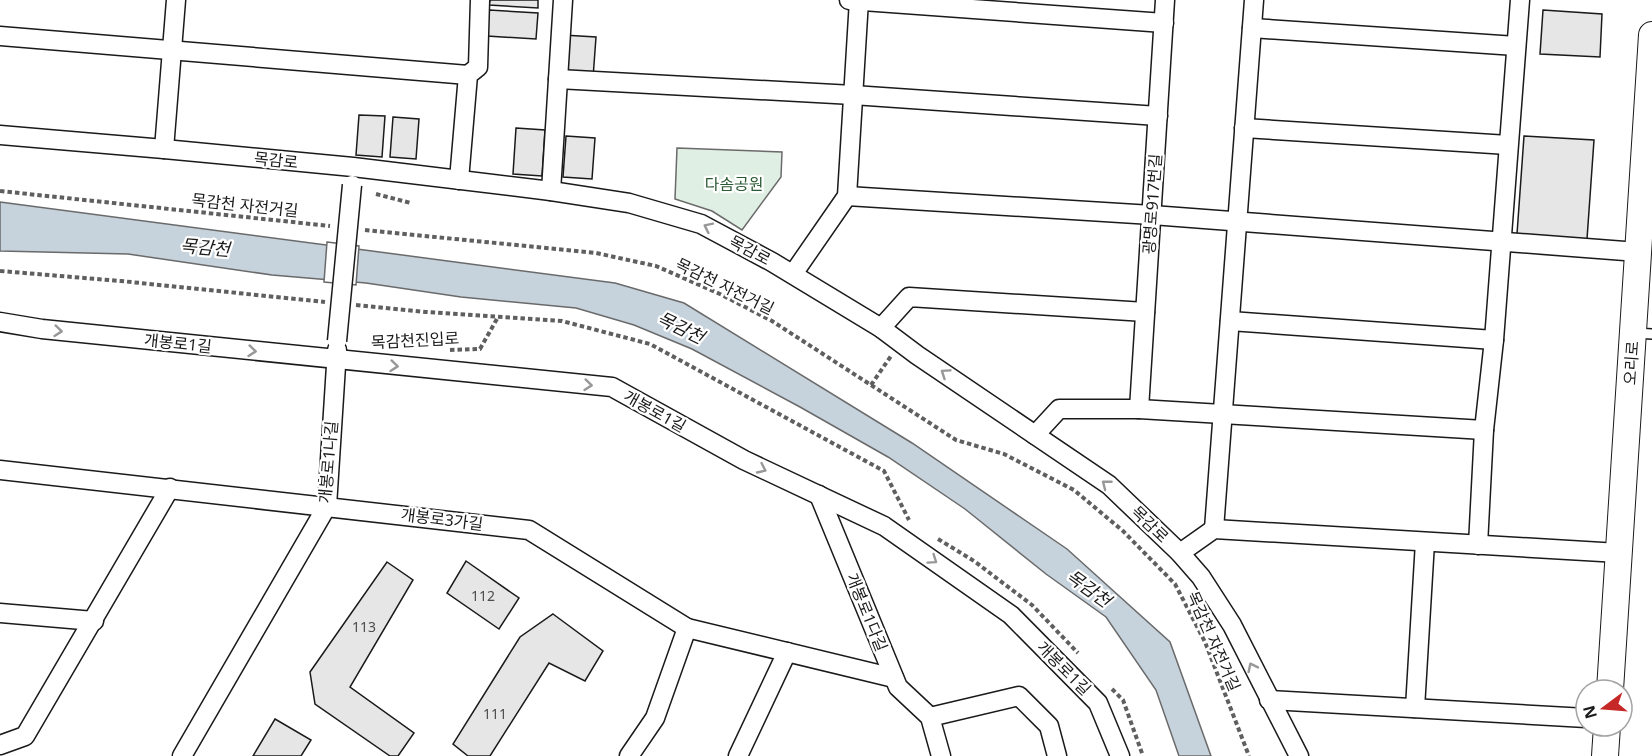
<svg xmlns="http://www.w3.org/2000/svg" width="1652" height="756" font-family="'Noto Sans','Noto Sans KR',sans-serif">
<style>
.green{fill:#e0efe3;stroke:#6a6a6a;stroke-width:1.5}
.water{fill:#c6d2dc;stroke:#6a6a6a;stroke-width:1.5}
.pier{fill:#fff;stroke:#6a6a6a;stroke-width:1.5}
.building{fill:#e6e6e6;stroke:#1a1a1a;stroke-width:1.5}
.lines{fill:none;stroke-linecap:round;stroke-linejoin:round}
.lane-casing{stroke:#1a1a1a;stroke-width:12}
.street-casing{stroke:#1a1a1a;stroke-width:21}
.secondary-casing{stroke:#1a1a1a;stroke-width:28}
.path{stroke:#5f5f5f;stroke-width:4;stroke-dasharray:4.5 3;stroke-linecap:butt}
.lane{stroke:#fff;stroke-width:9}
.street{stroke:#fff;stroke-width:18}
.secondary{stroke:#fff;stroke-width:26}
.street-bridge-casing{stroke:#1a1a1a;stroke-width:21;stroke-linecap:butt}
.street-bridge{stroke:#fff;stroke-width:18}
.oneway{stroke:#989898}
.labels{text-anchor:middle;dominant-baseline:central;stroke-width:4.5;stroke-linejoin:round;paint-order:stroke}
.number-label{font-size:14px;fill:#4d4d4d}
.street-label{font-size:16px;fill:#1a1a1a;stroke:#fff}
.park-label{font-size:16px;fill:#2b5a34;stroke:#fff}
.water-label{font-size:18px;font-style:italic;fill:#1a1a1a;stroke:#fff}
</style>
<rect width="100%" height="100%" fill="#fff"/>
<polygon class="green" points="677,148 782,152 781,177 742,230 712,211 675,199"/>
<polygon class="water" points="0,202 615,283 684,303 912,443 1067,549 1170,642 1211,756 1179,756 1156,690 1106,617 1046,574 965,509 888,457 800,407 692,349 634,325 576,308 461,297 366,283 272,275 128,254 0,251"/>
<polygon class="pier" points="327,242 359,246 356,285 324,282"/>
<g class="building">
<polygon points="490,0 538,0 538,8 489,5"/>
<polygon points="489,10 538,13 536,39 487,36"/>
<polygon points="1543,10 1602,14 1600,57 1540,54"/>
<polygon points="563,35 596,37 593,78 560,76"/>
<polygon points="359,115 385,116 382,157 356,155"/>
<polygon points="393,117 419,119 416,159 390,157"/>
<polygon points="516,128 545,130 542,176 513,174"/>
<polygon points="566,136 595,138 592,179 563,177"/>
<polygon points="1524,136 1594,140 1587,239 1517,234"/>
<polygon points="466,561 519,598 499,629 447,593"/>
<polygon points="387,562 413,580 350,687 414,733 398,756 390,756 315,704 310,672"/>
<polygon points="553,614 603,651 585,681 549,663 490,756 468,756 453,744 520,637"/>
<polygon points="275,719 311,740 301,756 253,756"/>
</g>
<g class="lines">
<defs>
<polyline id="lane" points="1635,333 1652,334"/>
<g id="street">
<polyline points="849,0 1164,23"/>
<polyline points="1252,28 1516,46"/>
<polyline points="0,36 468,75"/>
<polyline points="558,79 853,95 1158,116"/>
<polyline points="1244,128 1508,145"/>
<polyline points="0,135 164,149 353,167 551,191 629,203 701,224 772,262 881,328 917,355 1109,485 1180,553 1201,577 1232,625 1299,756"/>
<polyline points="164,149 176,0"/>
<polyline points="459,180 468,75 478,67 480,0"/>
<polyline points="551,191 563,0"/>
<polyline points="847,196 1152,215 1638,252"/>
<polyline points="793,274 847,196 859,0"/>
<polyline points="1230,321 1494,340"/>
<polyline points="0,322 42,329 612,387 744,460 884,526 1011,615 1098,703 1120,756"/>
<polyline points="881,328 909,297 1145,312"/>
<polyline points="1139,409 1165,0"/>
<polyline points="1035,435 1059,409 1139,409 1484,430"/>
<polyline points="0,470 529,530 687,628 655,718 629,756"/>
<polyline points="819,495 898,687 930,717 941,756"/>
<polyline points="1214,529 1254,0"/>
<polyline points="1478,545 1484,430 1494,340 1520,0"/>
<polyline points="1180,553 1214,529 1619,553"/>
<polyline points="0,613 94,621"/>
<polyline points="687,628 894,678"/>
<polyline points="1269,700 1586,718"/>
<polyline points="1415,708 1425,542"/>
<polyline points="930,717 1019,696 1049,726 1057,756"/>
<polyline points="0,745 25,736 170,488"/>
<polyline points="182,756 327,506 337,350"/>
<polyline points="738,756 787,652"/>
</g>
<g id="secondary">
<polyline points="1610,690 1652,35"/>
<polyline points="1605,756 1607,726"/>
</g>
</defs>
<use href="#lane" class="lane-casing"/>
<use href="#street" class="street-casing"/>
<use href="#secondary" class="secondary-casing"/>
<g class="path">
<polyline points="0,191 330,226"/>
<polyline points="376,194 411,203"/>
<polyline points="365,230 596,253 656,266 720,294 772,321 956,440 1004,454 1074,490 1123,531 1175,584 1205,642 1249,756"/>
<polyline points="0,271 121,281 325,302"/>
<polyline points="356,305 426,312 562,321 650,344 884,471 909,520"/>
<polyline points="450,350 480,349 498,317"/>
<polyline points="871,385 891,356"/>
<polyline points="938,539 974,561 1032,605 1078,653"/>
<polyline points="1112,689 1123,700 1143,756"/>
</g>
<use href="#lane" class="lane"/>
<use href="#street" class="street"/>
<use href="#secondary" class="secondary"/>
<defs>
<polyline id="street-bridge" points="337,341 352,185"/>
</defs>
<use href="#street-bridge" class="street-bridge-casing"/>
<use href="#street-bridge" class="street-bridge"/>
</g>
<defs><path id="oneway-chevron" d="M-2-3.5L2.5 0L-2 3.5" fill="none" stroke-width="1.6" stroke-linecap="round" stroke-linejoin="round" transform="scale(1.5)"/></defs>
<g class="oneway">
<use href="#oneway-chevron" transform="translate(708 227) rotate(-154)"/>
<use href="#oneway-chevron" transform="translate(58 331) rotate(6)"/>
<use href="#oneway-chevron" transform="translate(252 351) rotate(6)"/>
<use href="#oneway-chevron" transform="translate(394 366) rotate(6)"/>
<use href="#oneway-chevron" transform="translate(945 373) rotate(-146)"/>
<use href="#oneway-chevron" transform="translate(588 385) rotate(6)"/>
<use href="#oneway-chevron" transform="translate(762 469) rotate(25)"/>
<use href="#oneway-chevron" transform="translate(1106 484) rotate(-142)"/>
<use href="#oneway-chevron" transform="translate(933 560) rotate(35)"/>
<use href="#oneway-chevron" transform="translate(1252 667) rotate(-116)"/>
</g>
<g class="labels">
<g class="number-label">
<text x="483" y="595">112</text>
<text x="364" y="626">113</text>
<text x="495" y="713">111</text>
</g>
<g class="street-label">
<text transform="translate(276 160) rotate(6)">목감로</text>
<text transform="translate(1152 204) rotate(-86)">광명로917번길</text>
<text transform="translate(245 205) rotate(6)">목감천 자전거길</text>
<text transform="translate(750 250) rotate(28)">목감로</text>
<text transform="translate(725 286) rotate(26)">목감천 자전거길</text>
<text transform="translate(415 340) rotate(-3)">목감천진입로</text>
<text transform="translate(178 343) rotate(6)">개봉로1길</text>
<text transform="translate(1631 363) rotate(-86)">오리로</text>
<text transform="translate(655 411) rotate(29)">개봉로1길</text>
<text transform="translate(328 462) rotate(-85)">개봉로1나길</text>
<text transform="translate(442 519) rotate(7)">개봉로3가길</text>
<text transform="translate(1150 524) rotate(44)">목감로</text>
<text transform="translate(867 612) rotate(68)">개봉로1다길</text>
<text transform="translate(1214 641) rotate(66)">목감천 자전거길</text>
<text transform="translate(1064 668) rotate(45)">개봉로1길</text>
</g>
<g class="park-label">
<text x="734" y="184">다솜공원</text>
</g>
<g class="water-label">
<text transform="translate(205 247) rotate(5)">목감천</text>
<text transform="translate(681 327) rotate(26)">목감천</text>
<text transform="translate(1089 588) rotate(36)">목감천</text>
</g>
</g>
<g transform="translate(1604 708) rotate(254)"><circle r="28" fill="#ffffff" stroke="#a3a3a3" stroke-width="1.5"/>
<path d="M0-4.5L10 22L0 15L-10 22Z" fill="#c62828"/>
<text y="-9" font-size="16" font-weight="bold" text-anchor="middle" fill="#1a1a1a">N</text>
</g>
</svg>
